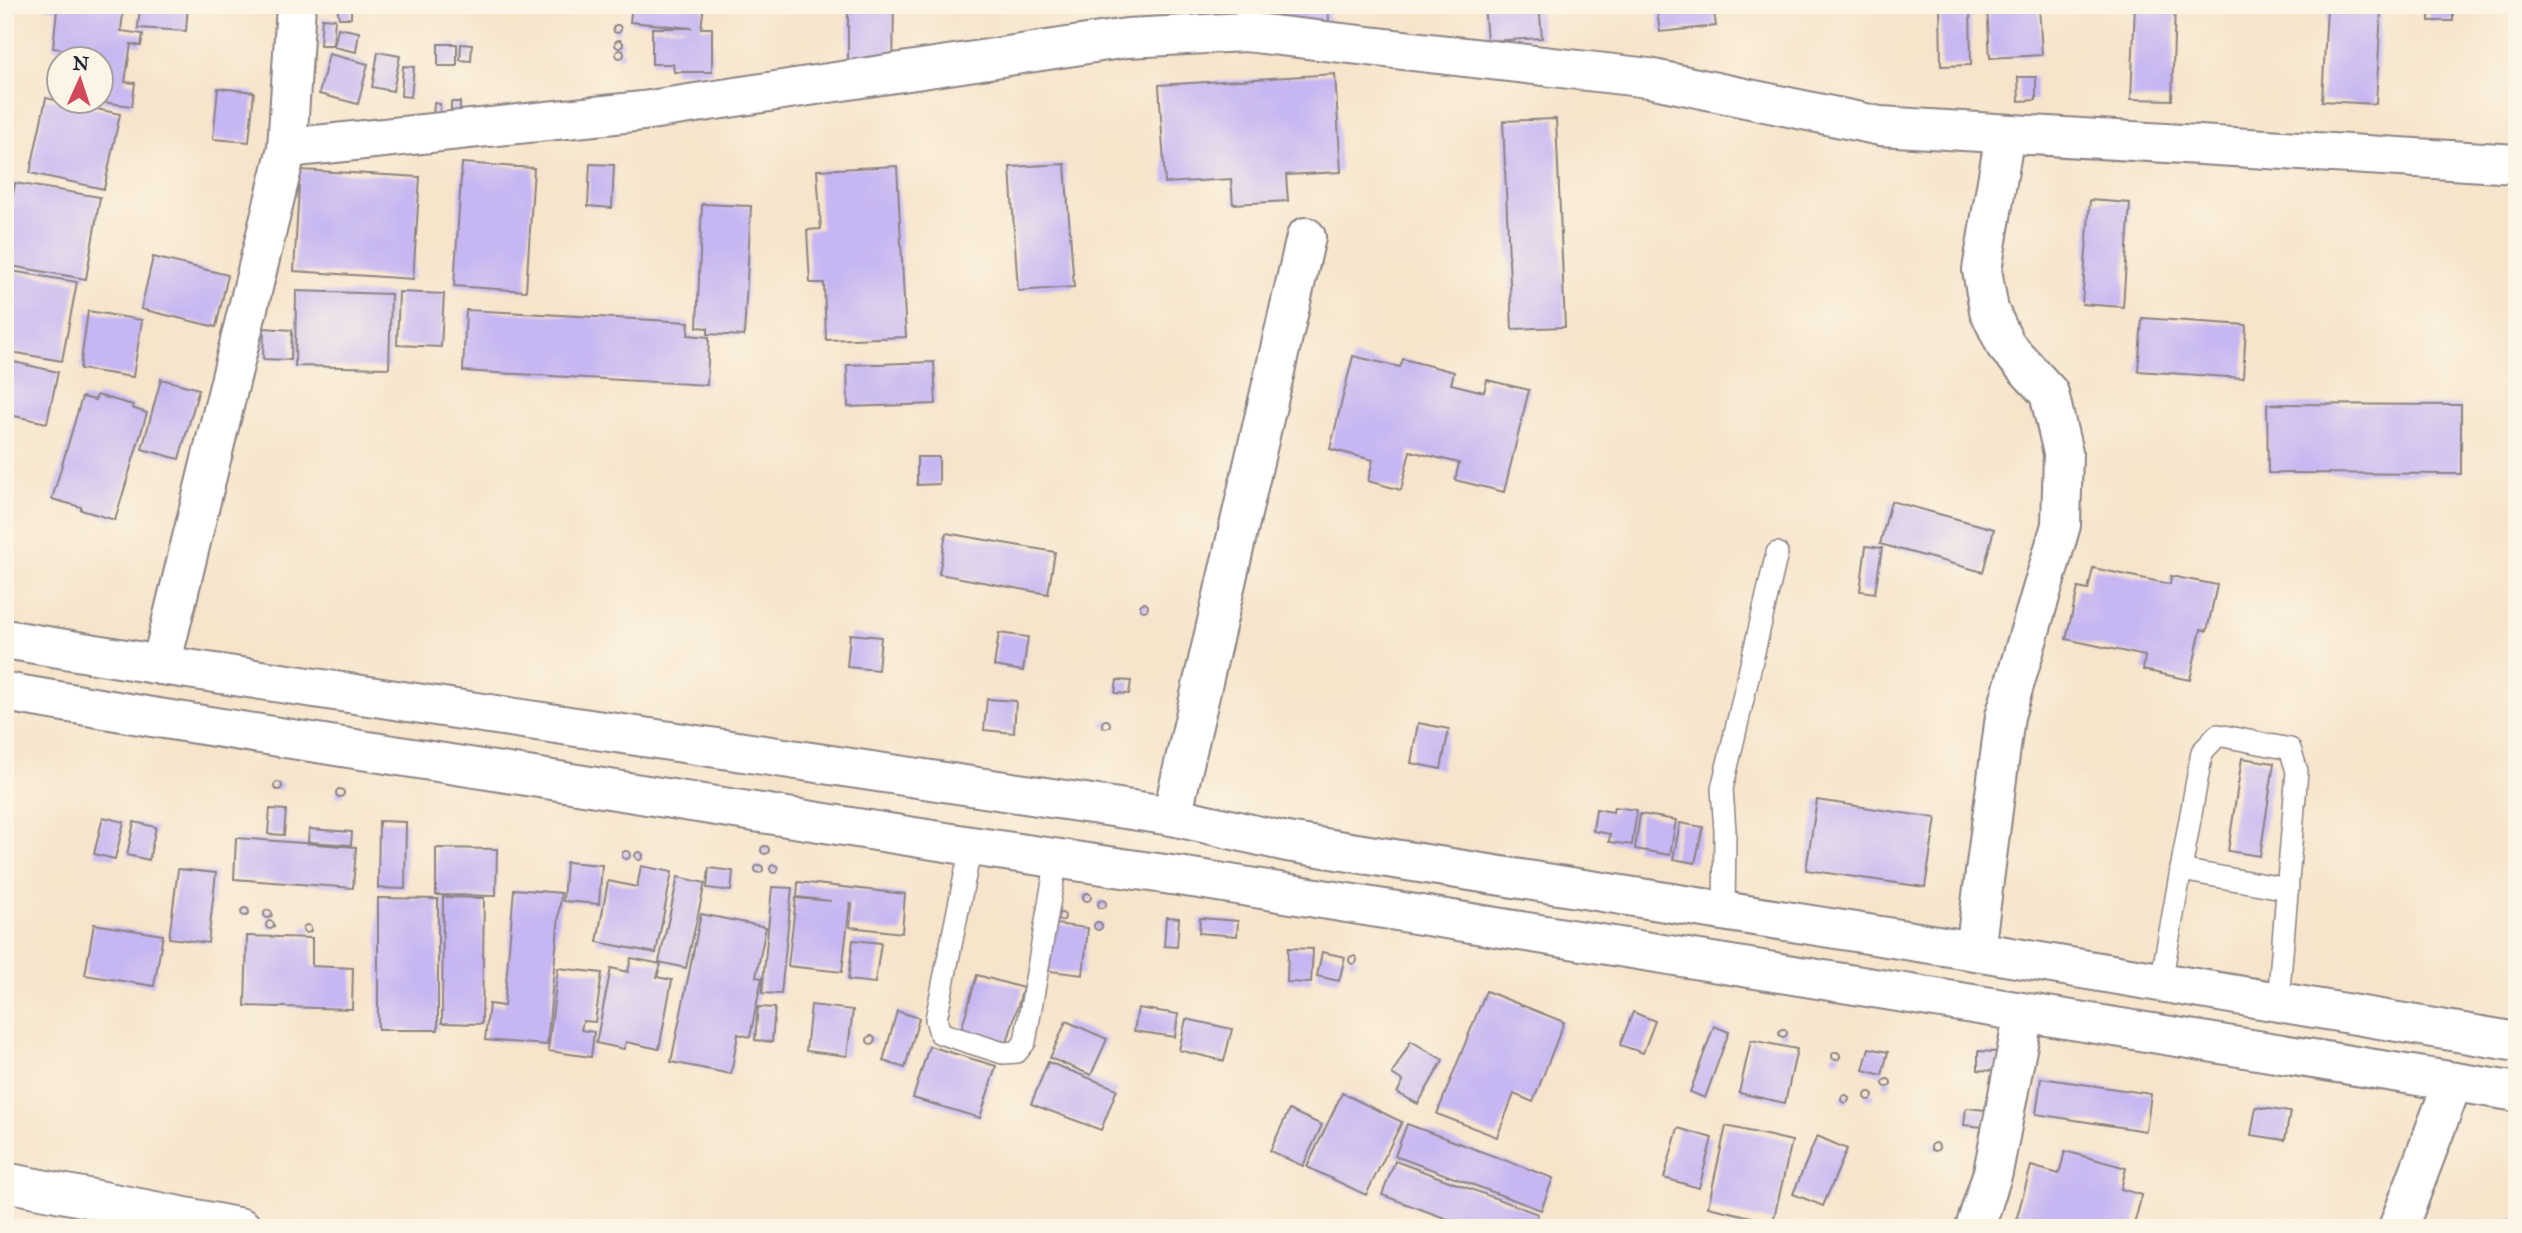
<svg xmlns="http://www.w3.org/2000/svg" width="2522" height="1233" font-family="'IM FELL Great Primer',serif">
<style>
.building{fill:#c6b6f2}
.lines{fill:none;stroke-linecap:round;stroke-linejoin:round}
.lane-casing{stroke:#8c8383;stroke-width:24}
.street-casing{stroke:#8c8383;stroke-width:42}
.secondary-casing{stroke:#8c8383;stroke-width:42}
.lane{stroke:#fff;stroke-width:21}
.street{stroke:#fff;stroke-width:38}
.secondary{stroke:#fff;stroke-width:38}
</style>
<rect width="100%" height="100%" fill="#fcf5e5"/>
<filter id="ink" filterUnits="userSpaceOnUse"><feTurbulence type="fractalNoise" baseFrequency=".0143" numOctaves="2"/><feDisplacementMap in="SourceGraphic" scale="14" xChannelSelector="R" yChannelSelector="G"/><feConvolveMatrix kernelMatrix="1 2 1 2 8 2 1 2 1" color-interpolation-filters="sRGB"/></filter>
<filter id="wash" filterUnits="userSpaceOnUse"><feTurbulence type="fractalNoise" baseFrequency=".00686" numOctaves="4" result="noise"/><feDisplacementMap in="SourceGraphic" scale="28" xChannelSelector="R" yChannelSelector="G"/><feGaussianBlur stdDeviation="1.57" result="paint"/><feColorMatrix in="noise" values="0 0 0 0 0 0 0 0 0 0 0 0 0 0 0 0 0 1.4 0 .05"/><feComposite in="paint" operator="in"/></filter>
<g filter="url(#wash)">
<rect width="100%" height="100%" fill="#f6e4cb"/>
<g id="blocks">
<g class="building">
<polygon points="44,5 124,5 121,31 143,34 141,46 131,44 125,82 135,83 132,106 102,102 102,60 68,60 69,50 53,48 57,10 44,8"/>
<polygon points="140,5 188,5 186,31 138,28"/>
<polygon points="337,5 351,5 351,18 339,18"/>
<polygon points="632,5 704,5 701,28 712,28 712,72 674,72 673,64 652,64 652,28 692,28 630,22"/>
<polygon points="848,5 894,5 893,69 848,69"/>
<polygon points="1254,5 1328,5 1329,21 1255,25"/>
<polygon points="1484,5 1539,5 1542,38 1487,41"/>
<polygon points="1656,5 1713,5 1716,26 1660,32"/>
<polygon points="1940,5 1970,5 1971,65 1941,66"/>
<polygon points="1987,5 2039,5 2042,55 1990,58"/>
<polygon points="2135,5 2175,5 2172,100 2131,99"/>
<rect x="2429" y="5" width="24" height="16"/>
<polygon points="2327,7 2381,10 2376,104 2322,101"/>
<polygon points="322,18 335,19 333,45 320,45"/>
<circle cx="617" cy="29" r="4"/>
<polygon points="338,28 359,32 356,52 334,47"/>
<circle cx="619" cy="44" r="4"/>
<rect x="438" y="44" width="19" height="22"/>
<polygon points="461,44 472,45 471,61 460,60"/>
<circle cx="620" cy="54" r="4"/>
<polygon points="378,52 400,56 393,91 372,87"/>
<polygon points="329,54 368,64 358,104 319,94"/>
<polygon points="403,66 414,67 411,97 401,96"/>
<polygon points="1335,74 1341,172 1286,175 1288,201 1233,204 1231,179 1165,183 1159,85"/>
<polygon points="2018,77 2036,77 2036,100 2019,101"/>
<polygon points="218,88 254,92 249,142 213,139"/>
<polygon points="46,98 120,114 104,189 30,173"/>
<rect x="451" y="102" width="9" height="15"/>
<polygon points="434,103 440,104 440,117 433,116"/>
<polygon points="1556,119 1565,327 1512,329 1503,121"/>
<polygon points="462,163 534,168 526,291 454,286"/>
<polygon points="590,164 614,165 612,208 588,206"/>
<polygon points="1065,164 1074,287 1018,291 1010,167"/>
<polygon points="897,166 906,337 826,340 824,283 810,283 807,230 821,229 817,170"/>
<polygon points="300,170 420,177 413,279 294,271"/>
<polygon points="15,183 100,197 86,279 5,265 5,240"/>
<polygon points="2090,200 2130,203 2123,307 2082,304"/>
<polygon points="702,204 751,206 744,336 708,334 708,328 697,327"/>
<polygon points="153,257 228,275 216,327 141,309"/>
<polygon points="5,270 77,282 62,361 5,351"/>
<polygon points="296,291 391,294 389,368 295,366"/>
<polygon points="399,292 444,294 441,347 397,345"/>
<polygon points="466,310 689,322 688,335 709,337 707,385 463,371"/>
<polygon points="88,311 142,320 133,377 80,369"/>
<polygon points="2142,318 2246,325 2243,378 2138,371"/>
<polygon points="264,328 292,330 291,360 263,359"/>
<polygon points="1353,356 1400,367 1403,359 1454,372 1451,384 1484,392 1487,380 1529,390 1504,492 1455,480 1459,463 1410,451 1401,490 1368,481 1373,460 1330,449"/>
<polygon points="5,360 58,372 47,423 5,414"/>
<polygon points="934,362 936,404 848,407 847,365"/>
<polygon points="161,379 199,389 179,459 142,449"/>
<polygon points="97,395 133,405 132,408 147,413 115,520 81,510 81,507 52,499 82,397 95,400"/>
<polygon points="2267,404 2461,405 2461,474 2268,473"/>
<polygon points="917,457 939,457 939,484 917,485"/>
<polygon points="1891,501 1994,529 1983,572 1880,544"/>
<polygon points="946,533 1055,552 1048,594 939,574"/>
<polygon points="1866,546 1882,548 1875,593 1860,591"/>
<polygon points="2093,568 2170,584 2171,576 2217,585 2207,631 2201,629 2190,680 2143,670 2145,656 2066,639 2078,588 2088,590"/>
<circle cx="1144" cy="607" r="4"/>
<polygon points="999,633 1028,637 1023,671 994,666"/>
<polygon points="850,634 881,637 878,670 847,667"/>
<polygon points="1117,680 1131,681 1129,694 1115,693"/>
<polygon points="987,699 1016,701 1014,733 984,730"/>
<circle cx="1106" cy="724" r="4"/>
<polygon points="1418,723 1449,729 1441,769 1411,763"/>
<polygon points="2242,758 2274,763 2260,856 2228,851"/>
<circle cx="278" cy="786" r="4"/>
<circle cx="340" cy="793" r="4"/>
<polygon points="1817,800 1936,818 1925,887 1806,870"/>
<polygon points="1614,807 1637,810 1632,845 1609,842 1610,834 1593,831 1596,809 1613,812"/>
<polygon points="270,809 286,810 284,835 268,834"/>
<polygon points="1640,814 1676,820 1670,855 1635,849"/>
<polygon points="103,817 124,822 115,859 94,854"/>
<polygon points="379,821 406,822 405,889 378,888"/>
<polygon points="134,822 156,827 149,860 127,855"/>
<polygon points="1680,823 1703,827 1695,863 1673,859"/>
<polygon points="309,829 352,832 351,845 308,842"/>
<polygon points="236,838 356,847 353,888 234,879"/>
<circle cx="765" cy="850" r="4"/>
<polygon points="436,848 497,849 496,896 436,895"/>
<circle cx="626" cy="855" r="4"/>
<circle cx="639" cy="856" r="4"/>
<polygon points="566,862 602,865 599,904 563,901"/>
<circle cx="759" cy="869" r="4"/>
<circle cx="774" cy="869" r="4"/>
<polygon points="641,866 672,872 656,953 597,942 608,881 637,887"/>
<polygon points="709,868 733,871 731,891 707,888"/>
<polygon points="178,869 216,873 208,943 169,938"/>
<polygon points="678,877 705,883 686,968 659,962"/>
<polygon points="798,882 905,894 902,933 850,927 852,904 850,903 842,972 788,966 796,898 831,901 797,897"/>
<polygon points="772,887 792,888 781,994 762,993"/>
<polygon points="514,889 561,893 547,1045 485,1040 489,1004 504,1006"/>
<circle cx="1087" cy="897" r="4"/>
<polygon points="443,897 484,898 482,1024 442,1023"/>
<polygon points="378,898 438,899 438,1030 378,1030"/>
<circle cx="1102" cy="904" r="4"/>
<circle cx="245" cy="912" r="4"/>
<circle cx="268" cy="914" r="4"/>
<circle cx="1061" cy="917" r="4"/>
<polygon points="701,914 766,927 756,977 762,978 750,1037 738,1034 731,1074 671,1062"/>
<polygon points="1166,917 1179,918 1177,947 1164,946"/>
<polygon points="1200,918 1238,921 1237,936 1199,933"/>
<circle cx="270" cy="925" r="4"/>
<circle cx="1098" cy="926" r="4"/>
<polygon points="1047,923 1088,928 1083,975 1041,970"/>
<polygon points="94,924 163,935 154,986 85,975"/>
<circle cx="307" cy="929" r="4"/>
<polygon points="247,936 312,938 312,966 353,968 352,1009 245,1006"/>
<polygon points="853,940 881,943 875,983 848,980"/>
<polygon points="1288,948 1313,949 1311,983 1287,982"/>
<polygon points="1322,952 1345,957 1339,981 1317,976"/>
<circle cx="1353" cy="960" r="4"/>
<polygon points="631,958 661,964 657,977 672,980 659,1049 626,1042 624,1049 596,1043 611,968 628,972"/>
<polygon points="558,968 602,973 595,1022 583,1021 581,1030 594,1032 591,1057 548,1051"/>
<polygon points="977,975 1023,988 1007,1043 961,1030"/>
<polygon points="1486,991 1564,1022 1533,1102 1514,1094 1497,1137 1437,1114"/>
<polygon points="811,1005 853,1010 847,1056 806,1051"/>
<polygon points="758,1007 775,1008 772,1042 755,1040"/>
<polygon points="1138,1008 1178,1014 1175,1037 1134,1031"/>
<polygon points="897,1011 919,1018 905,1068 883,1061"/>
<polygon points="1633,1012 1655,1021 1643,1053 1620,1045"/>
<polygon points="1186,1019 1232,1029 1224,1061 1179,1050"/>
<polygon points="1066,1021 1107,1039 1091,1075 1050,1058"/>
<polygon points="1714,1026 1729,1032 1705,1098 1690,1092"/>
<circle cx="1783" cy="1033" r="4"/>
<circle cx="871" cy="1040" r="4"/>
<polygon points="1751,1040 1797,1049 1785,1103 1739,1093"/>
<polygon points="1411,1041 1443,1060 1418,1104 1397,1093 1403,1081 1392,1074"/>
<polygon points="929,1046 996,1066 980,1118 913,1098"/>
<polygon points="1869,1048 1888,1052 1882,1075 1863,1070"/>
<polygon points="1978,1051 1997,1052 1997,1071 1978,1070"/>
<circle cx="1836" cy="1056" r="4"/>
<polygon points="1048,1062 1117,1089 1101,1130 1031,1104"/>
<polygon points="2041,1078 2151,1094 2146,1131 2036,1114"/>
<circle cx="1887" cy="1083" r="4"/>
<circle cx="1869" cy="1096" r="4"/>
<polygon points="1342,1093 1402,1122 1366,1195 1307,1167"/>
<circle cx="1845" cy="1099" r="4"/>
<polygon points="2256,1107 2290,1112 2285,1140 2251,1135"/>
<polygon points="1966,1108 1985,1110 1983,1127 1964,1125"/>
<polygon points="1289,1110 1322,1125 1303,1166 1270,1151"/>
<polygon points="1407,1124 1553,1178 1541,1210 1395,1156"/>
<polygon points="1726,1126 1792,1141 1773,1222 1708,1207"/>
<polygon points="1678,1128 1712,1138 1699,1188 1664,1178"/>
<polygon points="1817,1136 1847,1149 1823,1206 1793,1194"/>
<circle cx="1935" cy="1147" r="4"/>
<polygon points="2065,1151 2126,1168 2121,1189 2142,1195 2133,1228 2014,1228 2031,1166 2059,1174"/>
<polygon points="1395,1161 1538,1214 1533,1228 1472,1228 1382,1195"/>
<polygon points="2513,1218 2517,1219 2517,1228 2510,1228"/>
<polygon points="2477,1220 2499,1227 2499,1228 2475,1228"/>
</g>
</g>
</g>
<g filter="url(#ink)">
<use href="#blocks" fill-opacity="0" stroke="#8c8383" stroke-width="2"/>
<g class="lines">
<defs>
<g id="lane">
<polyline points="971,846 936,1019 940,1033 1003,1053 1017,1052 1025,1042 1057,858"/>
<polyline points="2181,870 2288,889"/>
<polyline points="1724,911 1725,831 1722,789 1777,553"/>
<polyline points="2161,982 2202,752 2218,735 2290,749 2297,771 2278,1002"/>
</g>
<g id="street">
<polyline points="287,148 643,111 1127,38 1245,32 1649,78 1880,126 2517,164"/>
<polyline points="161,665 287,148 296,5"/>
<polyline points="1172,816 1306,237"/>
<polyline points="1975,951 2005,716 2061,525 2063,453 2049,393 2006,346 1989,310 1982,270 2005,134"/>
<polyline points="5,1182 242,1228"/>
<polyline points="1975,1228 1993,1172 2024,1013"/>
<polyline points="2398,1228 2453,1082"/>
</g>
<g id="secondary">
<polyline points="5,639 161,665 1172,816 1287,842 1975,951 2517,1042"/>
<polyline points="5,692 152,717 971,846 1199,879 2517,1092"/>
</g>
</defs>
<use href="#lane" class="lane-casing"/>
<use href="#street" class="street-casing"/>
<use href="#secondary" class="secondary-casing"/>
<use href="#lane" class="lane"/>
<use href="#street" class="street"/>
<use href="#secondary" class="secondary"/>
</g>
</g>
<rect width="2522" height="1233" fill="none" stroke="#fcf5e5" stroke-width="28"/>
<g transform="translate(80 80) rotate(3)"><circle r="33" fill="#fcf5e5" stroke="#a5a1a1" stroke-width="2"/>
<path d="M0-5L12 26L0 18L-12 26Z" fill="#d1495b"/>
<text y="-10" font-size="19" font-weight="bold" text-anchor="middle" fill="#22223b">N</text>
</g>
</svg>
